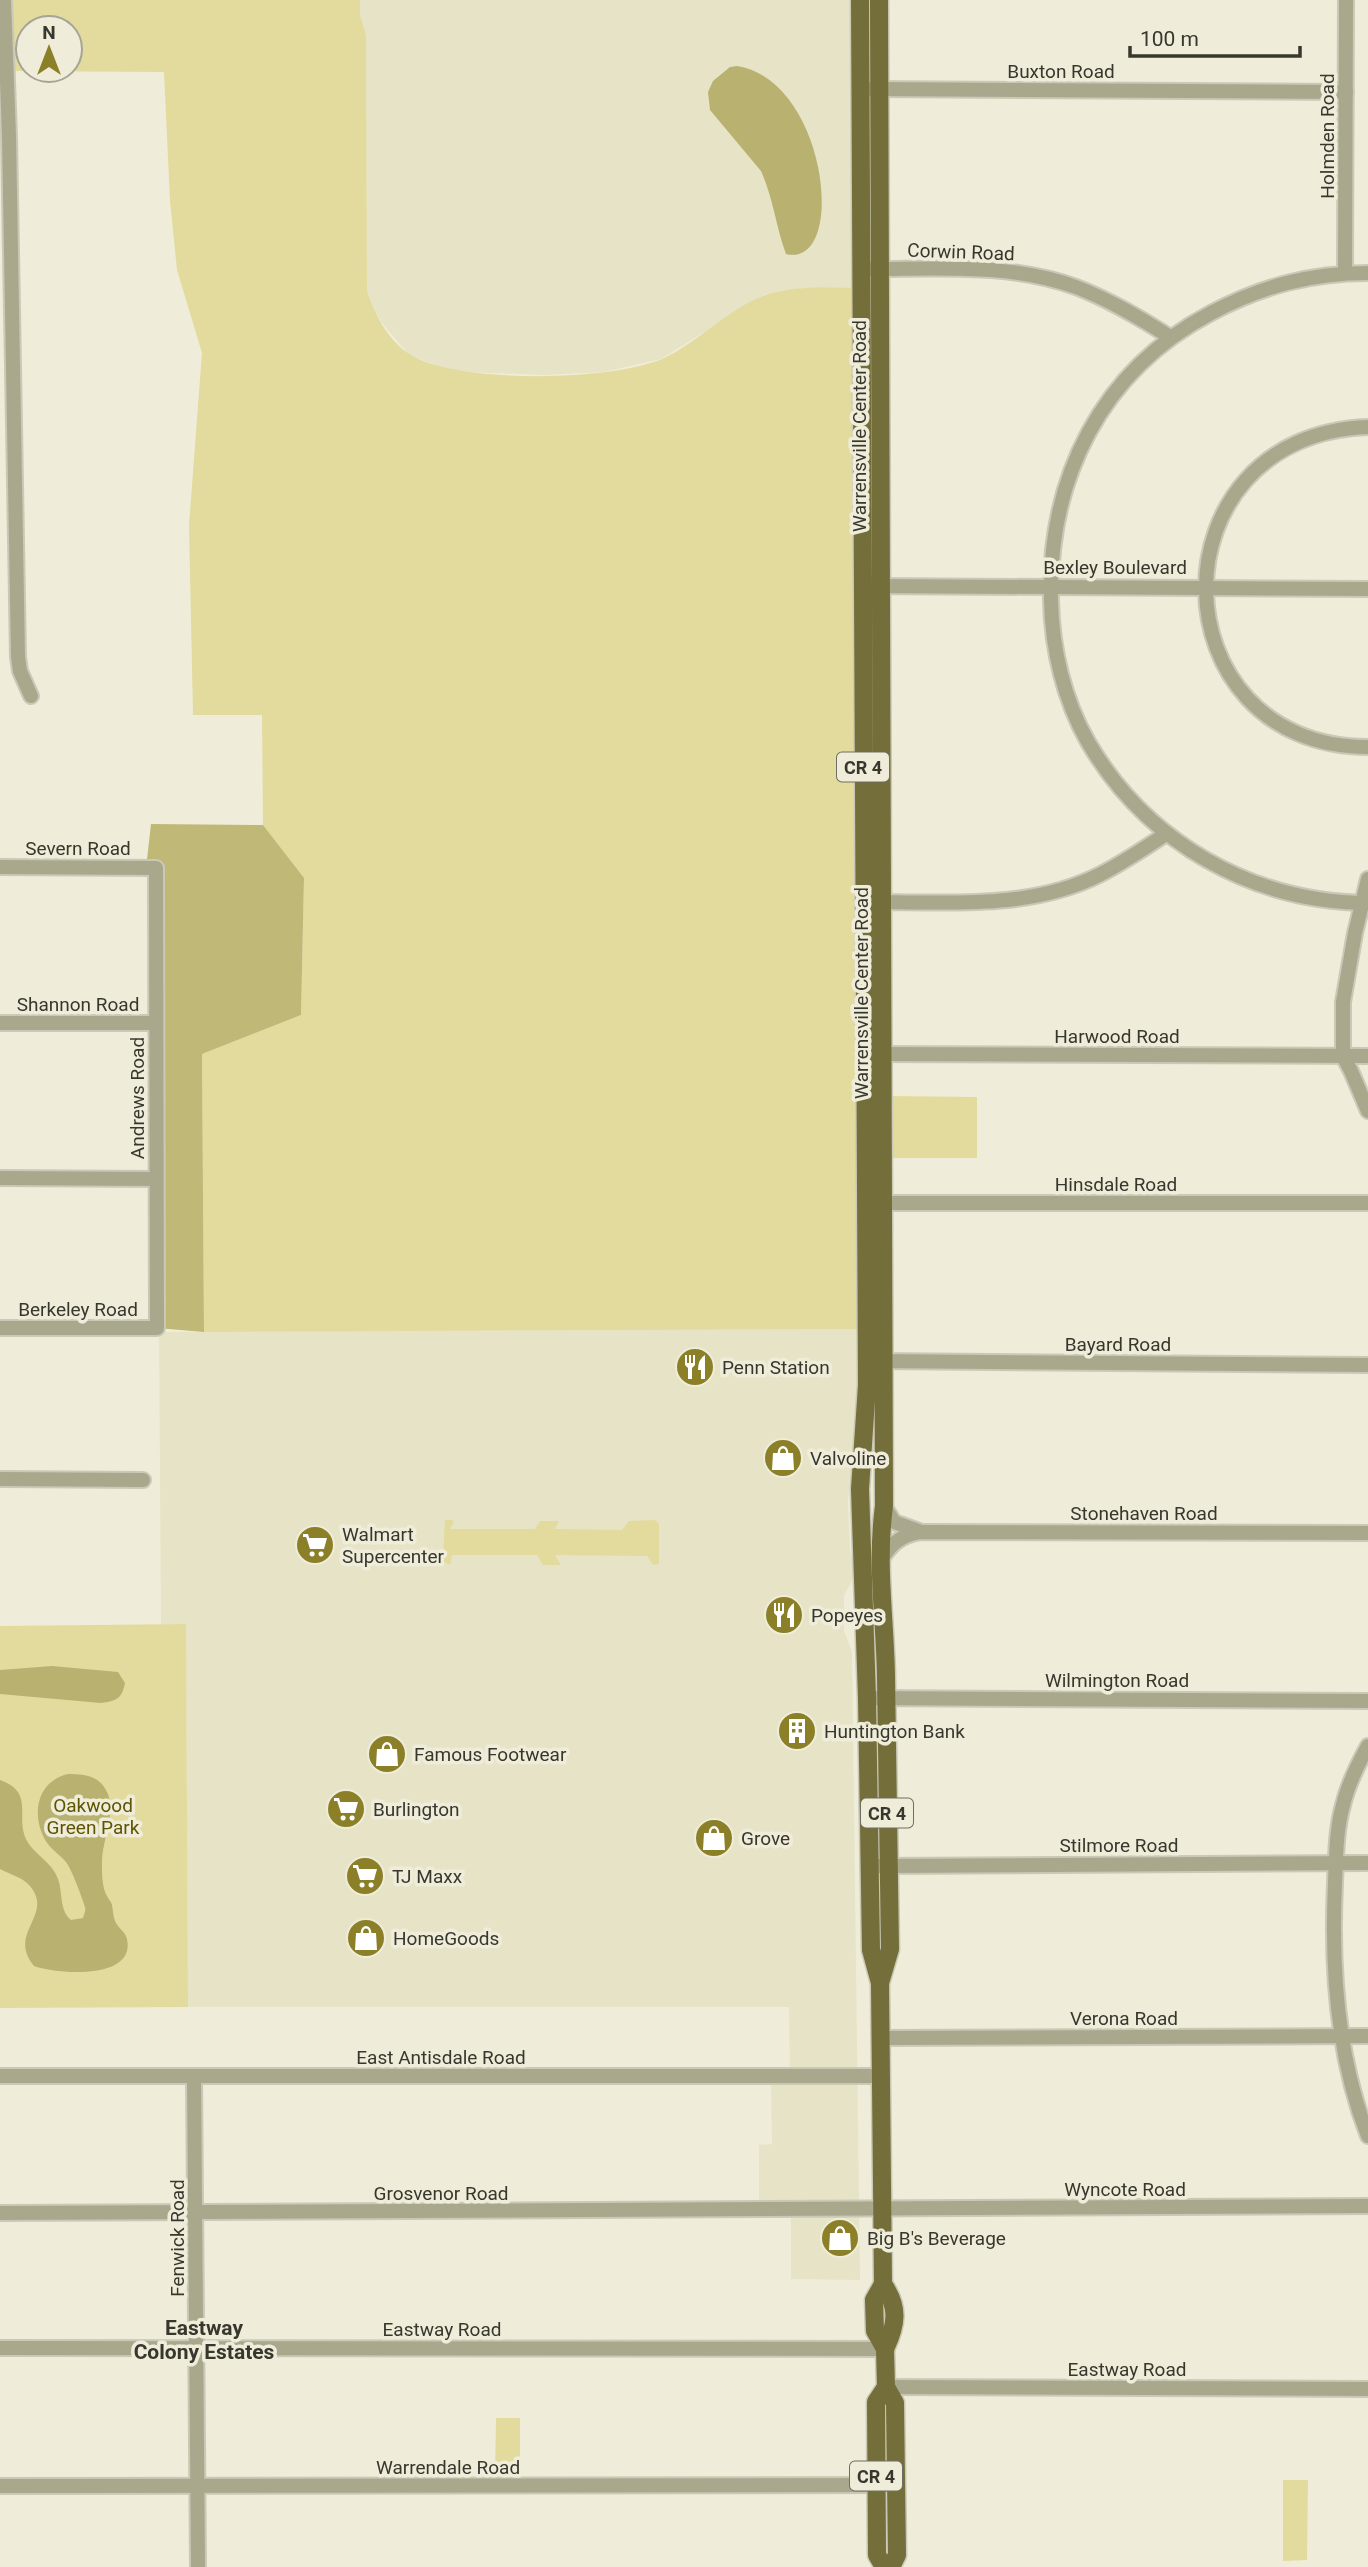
<svg xmlns="http://www.w3.org/2000/svg" width="1368" height="2567" font-family="Roboto,sans-serif">
<style>
.built{fill:#e6e3c7}
.green{fill:#e2db9d;fill-rule:evenodd}
.forest{fill:#bfb877}
.water{fill:#b8b170}
.lines{fill:none;stroke-linecap:round;stroke-linejoin:round}
.street-casing{stroke:#cac9b7;stroke-width:18}
.primary-casing{stroke:#cac9b7;stroke-width:21}
.street{stroke:#aaa88c;stroke-width:14}
.primary{stroke:#746e3a;stroke-width:18}
.labels{text-anchor:middle;dominant-baseline:central;stroke-width:7;stroke-linejoin:round;paint-order:stroke}
.shield{fill:#efedd9;stroke:#6e6e61;stroke-width:2}
.shield-label{font-size:18px;font-weight:bold;fill:#37372e}
.street-label{font-size:19px;fill:#37372e;stroke:#efedd9}
.poi-label{font-size:19px;fill:#37372e;stroke:#efedd9;text-anchor:start}
.park-label{font-size:19px;fill:#5e5502;stroke:#efedd9}
.neighbourhood-label{font-size:21px;font-weight:bold;fill:#37372e;stroke:#efedd9}
</style>
<rect width="100%" height="100%" fill="#efedd9"/>
<g class="built">
<polygon points="360,0 860,0 851,43 851,289 810,288 785,290 764,295 661,359 604,372 544,375 466,372 446,369 409,355 382,323 371,305 367,290 366,35 360,15"/>
<polygon points="856,1329 857,1397 848,1502 850,1552 855,1564 856,1572 844,1596 844,1631 852,1652 860,2280 791,2279 791,2204 759,2204 759,2145 772,2144 771,2082 790,2082 789,2007 188,2007 186,1624 161,1624 159,1332"/>
</g>
<g class="green">
<path d="M1,0H360V15L366,35L367,290C373,313 390,343 411,355C458,384 611,381 662,359C696,344 730,307 766,295C796,285 830,288 861,288L865,1329L204,1332L202,1054L301,1015L304,879L263,825L262,715H193L189,525L202,353L177,270L170,201L164,72L2,71ZM28,28H70V70H28Z"/>
<polygon points="889,1096 977,1097 977,1158 889,1158"/>
<polygon points="445,1520 452,1520 454,1522 450,1529 535,1529 540,1521 559,1521 555,1529 622,1530 629,1521 655,1520 659,1524 659,1564 653,1565 647,1556 555,1555 561,1565 543,1565 537,1555 452,1555 450,1565 444,1562 443,1557"/>
<polygon points="186,1624 188,2007 0,2008 0,1626"/>
<polygon points="496,2418 520,2418 520,2473 495,2473"/>
<polygon points="1283,2480 1308,2480 1307,2560 1283,2561"/>
</g>
<polygon class="forest" points="151,824 263,825 304,878 301,1015 202,1054 204,1332 157,1328 156,868 146,868"/>
<g class="water">
<path d="M737,66C828,80 848,269 786,254C776,227 773,197 761,171L710,110L708,92L713,81L730,67Z"/>
<path d="M52,1666L118,1672L125,1683C122,1699 116,1701 101,1703L0,1694V1670Z"/>
<path d="M68,1774C83,1774 98,1775 106,1790C118,1811 101,1841 102,1864C102,1873 102,1888 107,1896C108,1899 111,1901 112,1905C113,1910 113,1916 115,1921C118,1928 125,1931 127,1939C136,1981 56,1974 34,1966C6,1932 56,1915 29,1885C22,1877 9,1874 0,1869V1780C36,1793 14,1817 27,1841C35,1855 52,1862 58,1879C63,1893 59,1910 71,1920L83,1918C84,1914 86,1911 85,1907C82,1897 72,1870 66,1862C59,1854 49,1848 44,1838C31,1812 38,1781 68,1774Z"/>
</g>
<g class="lines">
<defs>
<g id="street">
<polyline points="4,0 9,136 18,657 20,671 31,696"/>
<polyline points="869,89 1346,92"/>
<path d="M870,269C939,269 1010,263 1076,287C1110,300 1140,318 1170,337"/>
<polyline points="1345,273 1346,0"/>
<path d="M1368,273C1311,273 1262,286 1211,313C1101,371 1048,478 1051,601C1052,649 1064,700 1088,742C1147,843 1252,902 1368,903"/>
<path d="M1368,427C1149,435 1155,747 1368,747"/>
<polyline points="872,586 1368,589"/>
<polyline points="0,867 156,868 157,1328 0,1328"/>
<polyline points="1368,879 1355,933 1343,1002 1343,1056 1351,1071 1368,1111"/>
<path d="M872,902C949,902 1031,910 1101,874C1124,862 1145,848 1166,834"/>
<polyline points="0,1023 156,1023"/>
<polyline points="873,1054 1368,1056"/>
<polyline points="0,1178 156,1179"/>
<polyline points="873,1203 1368,1203"/>
<polyline points="875,1361 1368,1365"/>
<polyline points="0,1479 143,1480"/>
<polyline points="884,1506 894,1522 919,1531"/>
<path d="M879,1563C890,1545 900,1535 920,1532L1368,1533"/>
<polyline points="867,1698 1368,1701"/>
<path d="M1368,1746C1358,1764 1348,1784 1343,1805C1336,1830 1336,1858 1335,1884C1331,1969 1337,2057 1368,2136"/>
<polyline points="878,1866 1368,1863"/>
<polyline points="881,2038 1368,2036"/>
<polyline points="0,2076 882,2076"/>
<polyline points="194,2076 198,2567"/>
<polyline points="0,2213 1368,2206"/>
<polyline points="0,2348 885,2349"/>
<polyline points="886,2387 1368,2389"/>
<polyline points="0,2486 896,2485"/>
</g>
<g id="primary">
<polyline points="860,0 867,1385 860,1489 867,1698 871,1950 880,1983 883,2284 874,2300 875,2331 885,2349 886,2387 895,2403 897,2555 891,2567"/>
<path d="M879,0L884,1506C876,1565 885,1618 886,1676C888,1767 888,1858 890,1949L880,1983"/>
<path d="M883,2284C899,2307 897,2324 885,2349"/>
<polyline points="884,2567 877,2555 876,2402 886,2387"/>
</g>
</defs>
<use href="#street" class="street-casing"/>
<use href="#primary" class="primary-casing"/>
<use href="#street" class="street"/>
<use href="#primary" class="primary"/>
</g>
<defs>
<symbol id="restaurant-disc" viewBox="-11 -11 22 22"><circle r="9.5" fill="#8b8028" stroke="#efedd9"/><path d="M-5-6h1v4h1v-4h1v4h1v-4h1v5L-1.5 .5V6h-2V.5L-5-1ZM5-6V6H3V1.5H1.5Q1.5-4 5-6Z" fill="#fff"/></symbol>
<symbol id="shop-disc" viewBox="-11 -11 22 22"><circle r="9.5" fill="#8b8028" stroke="#efedd9"/><path d="M-5-2.5h2.3a2.7 3.5 0 0 1 5.4 0H5L5.5 6h-11ZM-1.5-2.5h3a1.5 2.3 0 0 0-3 0Z" fill="#fff"/></symbol>
<symbol id="supermarket-disc" viewBox="-11 -11 22 22"><circle r="9.5" fill="#8b8028" stroke="#efedd9"/><path d="M-6-5.5h2.5l.6 2H6L4.5 2H-2.5L-4.4-4H-6ZM-1.5 3.2a1.3 1.3 0 1 0 .1 0ZM3 3.2a1.3 1.3 0 1 0 .1 0Z" fill="#fff"/></symbol>
<symbol id="building-disc" viewBox="-11 -11 22 22"><circle r="9.5" fill="#8b8028" stroke="#efedd9"/><path d="M-4-6H4V6H1V3H-1V6H-4ZM-2.5-4.3h1.7v1.8h-1.7ZM.8-4.3h1.7v1.8H.8ZM-2.5-1h1.7V.8h-1.7ZM.8-1h1.7V.8H.8Z" fill="#fff"/></symbol>
</defs>
<g fill-rule="evenodd">
<use href="#restaurant-disc" x="673" y="1345" width="44" height="44"/>
<use href="#shop-disc" x="761" y="1436" width="44" height="44"/>
<use href="#supermarket-disc" x="293" y="1523" width="44" height="44"/>
<use href="#restaurant-disc" x="762" y="1593" width="44" height="44"/>
<use href="#building-disc" x="775" y="1709" width="44" height="44"/>
<use href="#shop-disc" x="365" y="1732" width="44" height="44"/>
<use href="#supermarket-disc" x="324" y="1787" width="44" height="44"/>
<use href="#shop-disc" x="692" y="1816" width="44" height="44"/>
<use href="#supermarket-disc" x="343" y="1854" width="44" height="44"/>
<use href="#shop-disc" x="344" y="1916" width="44" height="44"/>
<use href="#shop-disc" x="818" y="2216" width="44" height="44"/>
</g>
<g class="labels">
<g class="shield">
<rect x="837" y="752.5" width="52" height="29" rx="5"/>
<rect x="861" y="1798.5" width="52" height="29" rx="5"/>
<rect x="850" y="2461.5" width="52" height="29" rx="5"/>
</g>
<g class="shield-label">
<text x="863" y="767">CR 4</text>
<text x="887" y="1813">CR 4</text>
<text x="876" y="2476">CR 4</text>
</g>
<g class="street-label">
<text x="1061" y="71">Buxton Road</text>
<text transform="translate(1327 136) rotate(-90)">Holmden Road</text>
<text transform="translate(961 252) rotate(2)">Corwin Road</text>
<text transform="translate(859 426) rotate(-90)">Warrensville Center Road</text>
<text x="1115" y="567">Bexley Boulevard</text>
<text x="78" y="848">Severn Road</text>
<text transform="translate(861 993) rotate(-90)">Warrensville Center Road</text>
<text x="78" y="1004">Shannon Road</text>
<text x="1117" y="1036">Harwood Road</text>
<text transform="translate(137 1098) rotate(-90)">Andrews Road</text>
<text x="1116" y="1184">Hinsdale Road</text>
<text x="78" y="1309">Berkeley Road</text>
<text x="1118" y="1344">Bayard Road</text>
<text x="1144" y="1513">Stonehaven Road</text>
<text x="1117" y="1680">Wilmington Road</text>
<text x="1119" y="1845">Stilmore Road</text>
<text x="1124" y="2018">Verona Road</text>
<text x="441" y="2057">East Antisdale Road</text>
<text x="1125" y="2189">Wyncote Road</text>
<text x="441" y="2193">Grosvenor Road</text>
<text transform="translate(177 2238) rotate(-90)">Fenwick Road</text>
<text x="442" y="2329">Eastway Road</text>
<text x="1127" y="2369">Eastway Road</text>
<text x="448" y="2467">Warrendale Road</text>
</g>
<g class="poi-label">
<text x="722" y="1367">Penn Station</text>
<text x="810" y="1458">Valvoline</text>
<text x="342" y="1534">Walmart<tspan x="342" dy="22">Supercenter</tspan></text>
<text x="811" y="1615">Popeyes</text>
<text x="824" y="1731">Huntington Bank</text>
<text x="414" y="1754">Famous Footwear</text>
<text x="373" y="1809">Burlington</text>
<text x="741" y="1838">Grove</text>
<text x="392" y="1876">TJ Maxx</text>
<text x="393" y="1938">HomeGoods</text>
<text x="867" y="2238">Big B's Beverage</text>
</g>
<g class="park-label">
<text x="93" y="1805">Oakwood<tspan x="93" dy="22">Green Park</tspan></text>
</g>
<g class="neighbourhood-label">
<text x="204" y="2328">Eastway<tspan x="204" dy="24">Colony Estates</tspan></text>
</g>
</g>
<g transform="translate(49 49)"><circle r="33" fill="#efedd9" stroke="#a5a495" stroke-width="2"/>
<path d="M0-5L12 26L0 18L-12 26Z" fill="#8b8028"/>
<text y="-10" font-size="19" font-weight="bold" text-anchor="middle" fill="#37372e">N</text>
</g>
<path d="M1130 46v10h170v-10" fill="none" stroke="#37372e" stroke-width="3.5"/>
<text x="1140" y="46" font-size="21" fill="#37372e" stroke="#efedd9" stroke-width="5" paint-order="stroke">100 m</text>
</svg>
